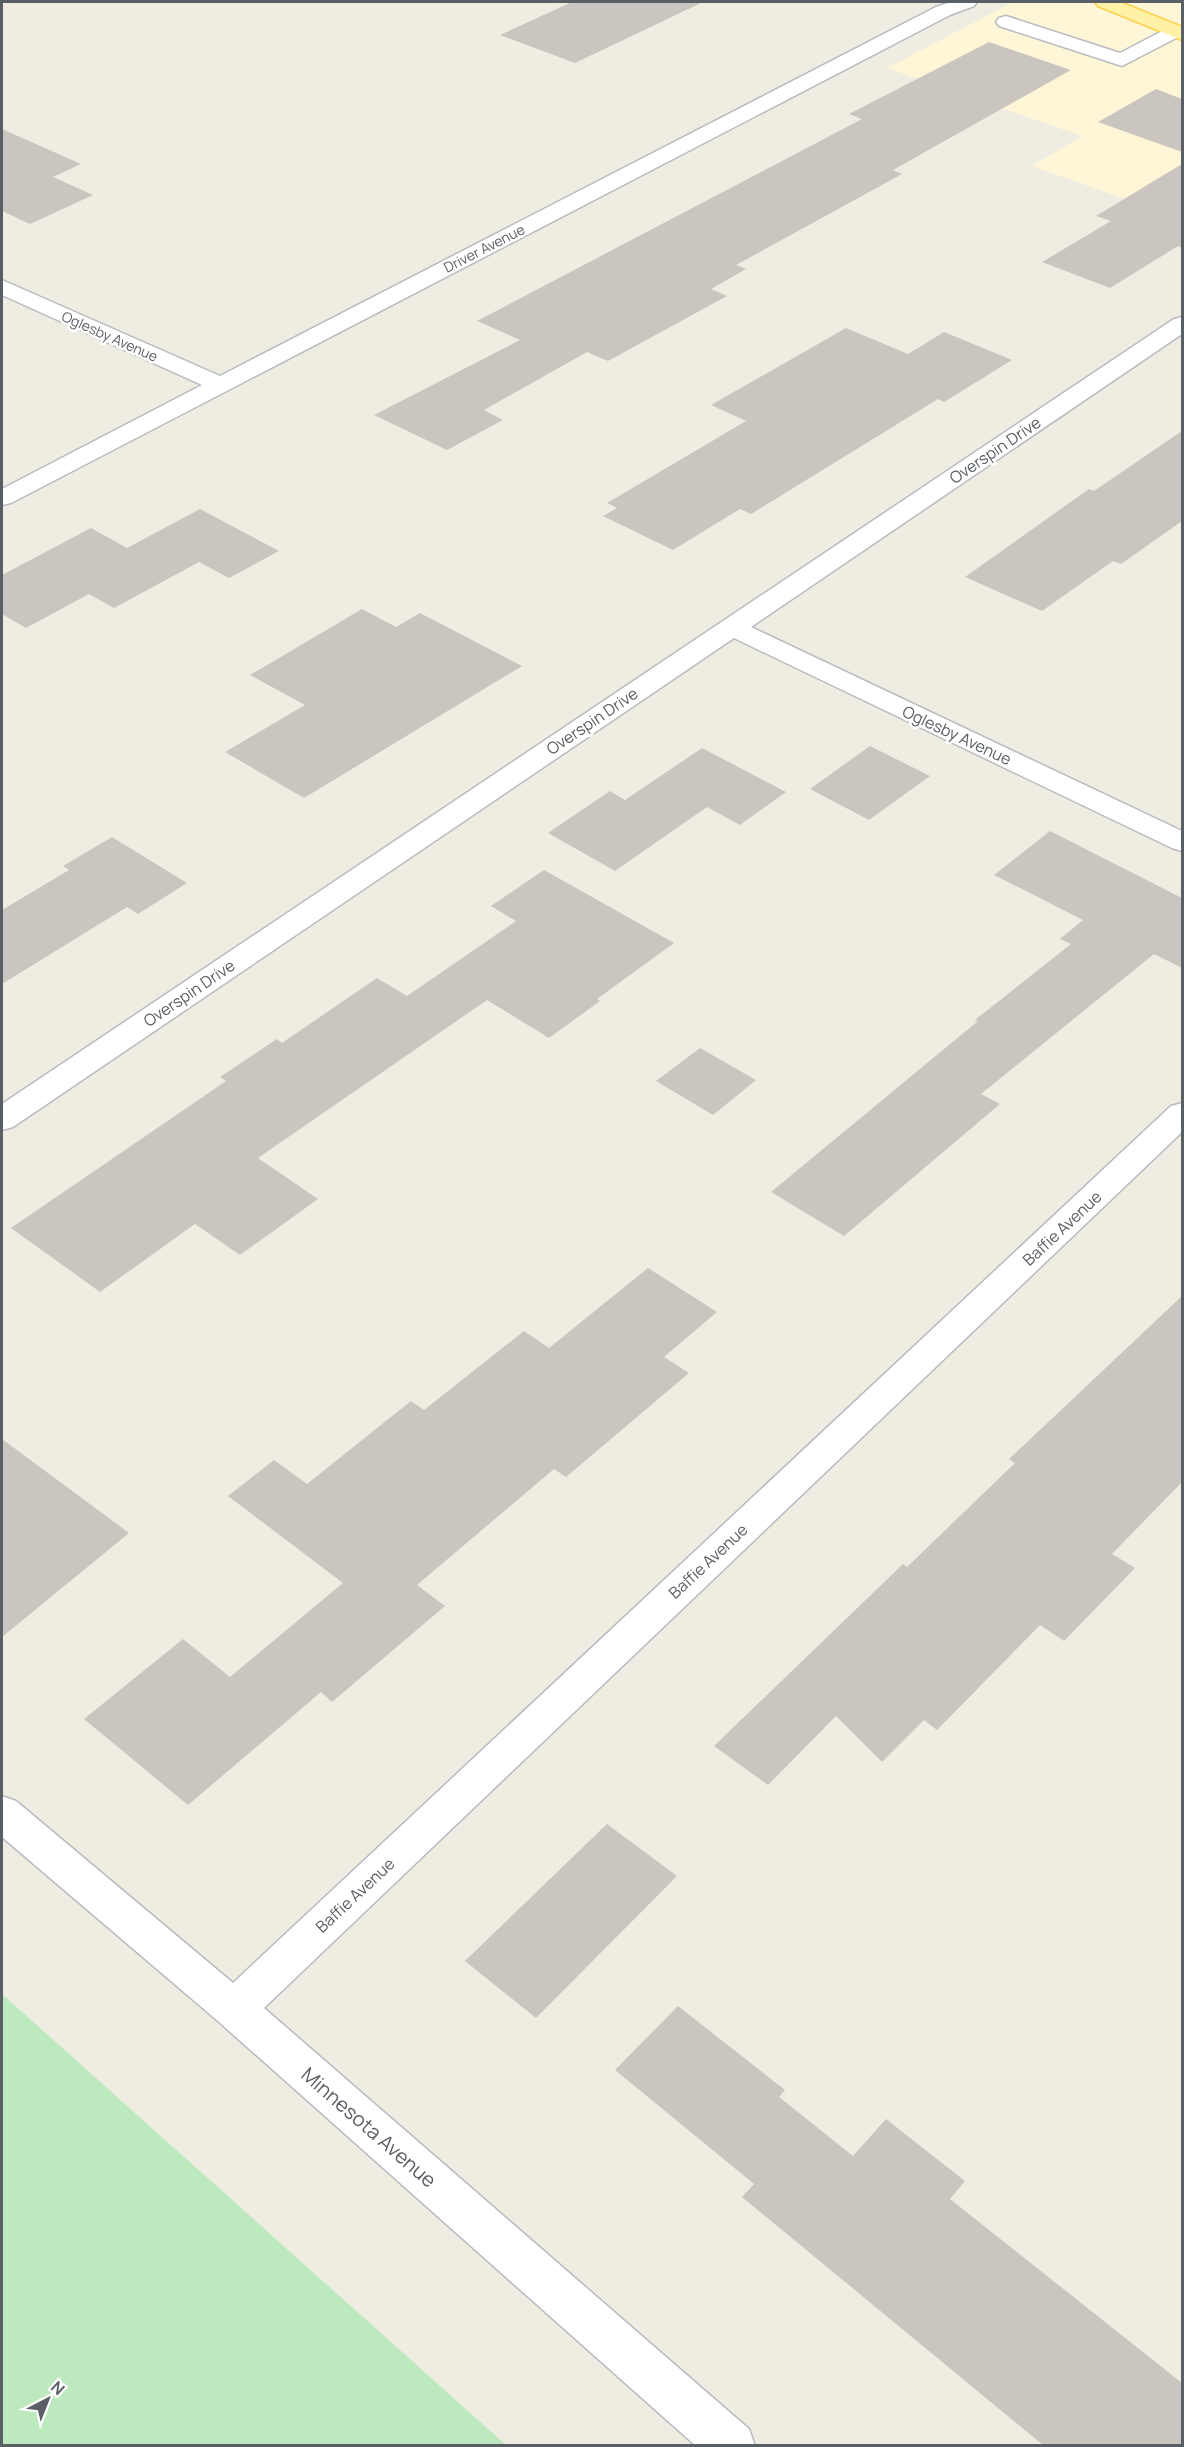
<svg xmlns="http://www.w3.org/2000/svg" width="1184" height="2447" font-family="Manrope,sans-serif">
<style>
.commercial{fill:#fff6d7}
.green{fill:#bce9bd}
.building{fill:#cac6bf}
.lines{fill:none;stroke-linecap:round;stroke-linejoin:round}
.minor-casing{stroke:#b7bbc0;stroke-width:3}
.major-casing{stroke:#ffd04b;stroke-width:3}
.minor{fill:#fff;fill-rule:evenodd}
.major{fill:#fff2a7;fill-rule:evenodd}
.labels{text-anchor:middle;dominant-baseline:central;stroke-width:5;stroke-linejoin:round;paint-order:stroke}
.far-street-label{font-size:14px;fill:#5a5f65;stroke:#fff}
.street-label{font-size:16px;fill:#5a5f65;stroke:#fff}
.near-street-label{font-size:20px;fill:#5a5f65;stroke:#fff}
</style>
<rect width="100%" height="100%" fill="#efece2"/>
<polygon class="commercial" points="1013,2 1182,2 1182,219 1032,166 1082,136 887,68"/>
<polygon class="green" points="2,1994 506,2445 2,2445"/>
<g class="building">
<polygon points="572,2 703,2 575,63 500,35"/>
<polygon points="989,42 1071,70 893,170 902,174 736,265 746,269 711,289 727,296 608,361 587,352 484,410 503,420 447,450 374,415 520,340 477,321 862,119 849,114"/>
<polygon points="1156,89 1182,99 1182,152 1098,122"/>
<polygon points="2,129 81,164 53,177 93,195 30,224 2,211"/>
<polygon points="1182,164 1182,248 1178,246 1110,288 1042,262 1111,221 1096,216"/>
<polygon points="846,328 908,354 944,332 1012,360 944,402 938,399 751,514 740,509 673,550 603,516 617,508 607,503 746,421 711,405"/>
<polygon points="1182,431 1182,521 1121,564 1113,561 1042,611 965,577 1089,489 1094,491"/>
<polygon points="200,509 279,551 229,578 199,562 114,608 89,594 26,628 2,614 2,575 91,528 127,548"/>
<polygon points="362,609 396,627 420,613 522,666 304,798 225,752 305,705 250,675"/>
<polygon points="870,746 930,776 869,820 810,789"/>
<polygon points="702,748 786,792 740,825 707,807 615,871 548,833 610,791 625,800"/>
<polygon points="1050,831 1182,898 1182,968 1154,954 981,1094 1000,1104 844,1236 771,1192 978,1021 975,1020 1071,944 1060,939 1083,920 994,875"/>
<polygon points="112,837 187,883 138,914 127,907 2,984 2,910 69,870 63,866"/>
<polygon points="544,870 674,943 597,999 600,1001 549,1038 487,1000 258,1158 318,1199 240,1255 195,1224 100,1292 11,1228 226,1081 220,1077 277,1039 282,1043 377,978 407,996 516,921 491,906"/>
<polygon points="700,1048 756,1080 713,1115 656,1081"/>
<polygon points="648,1268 717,1312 664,1357 689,1373 566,1477 554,1469 417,1585 445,1606 332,1702 321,1692 188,1805 84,1719 183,1639 230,1677 343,1583 228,1496 274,1460 307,1484 411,1401 424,1410 524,1331 549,1348"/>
<polygon points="1182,1296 1182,1482 1112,1554 1135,1568 1064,1641 1040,1625 937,1730 924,1720 882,1762 836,1716 768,1785 714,1746 903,1564 907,1567 1015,1463 1009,1459"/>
<polygon points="2,1439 129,1533 2,1637"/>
<polygon points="607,1824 677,1876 536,2018 465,1961"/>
<polygon points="678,2006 785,2090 779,2097 853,2156 886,2119 965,2181 950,2199 1182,2383 1182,2445 1043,2445 742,2197 754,2184 615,2070"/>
</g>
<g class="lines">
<defs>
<g id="minor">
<polygon points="951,2 977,2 974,6 950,15 11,503 2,505 2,489 202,385 2,295 2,280 220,376 936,7"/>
<polygon points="1006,16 1120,53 1168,28 1182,28 1182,35 1122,66 999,26 996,22 999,18"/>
<polygon points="1182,317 1182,334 751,627 1182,831 1182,851 1172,848 734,638 13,1127 2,1130 2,1104 1174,319"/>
<polygon points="1182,1103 1182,1132 264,2008 749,2429 755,2446 696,2446 219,2022 2,1837 2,1796 16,1801 233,1983 1171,1106"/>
</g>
<polygon id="major" points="1095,2 1120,2 1182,27 1182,40 1098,6"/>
</defs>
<use href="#minor" class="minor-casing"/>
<use href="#major" class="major-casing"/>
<use href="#minor" class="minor"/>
<use href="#major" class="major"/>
</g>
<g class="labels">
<g class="far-street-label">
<text transform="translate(484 248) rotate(-27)">Driver Avenue</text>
<text transform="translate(110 336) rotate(24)">Oglesby Avenue</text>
</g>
<g class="street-label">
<text transform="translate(995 450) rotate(-34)">Overspin Drive</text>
<text transform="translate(592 721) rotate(-34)">Overspin Drive</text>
<text transform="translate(957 735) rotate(25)">Oglesby Avenue</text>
<text transform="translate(189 993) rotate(-34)">Overspin Drive</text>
<text transform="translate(1062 1228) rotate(-43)">Baffie Avenue</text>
<text transform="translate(708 1561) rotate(-43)">Baffie Avenue</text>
<text transform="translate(355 1895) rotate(-43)">Baffie Avenue</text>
</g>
<g class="near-street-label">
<text transform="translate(369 2127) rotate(41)">Minnesota Avenue</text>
</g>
</g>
<rect width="1184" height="2447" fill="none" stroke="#5a5f65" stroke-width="6"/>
<g transform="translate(48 2399) rotate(42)" stroke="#ffffff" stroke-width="4.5" paint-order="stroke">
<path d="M0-4.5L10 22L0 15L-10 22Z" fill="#5a5f65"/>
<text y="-9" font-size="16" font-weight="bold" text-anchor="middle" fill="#5a5f65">N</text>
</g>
</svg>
